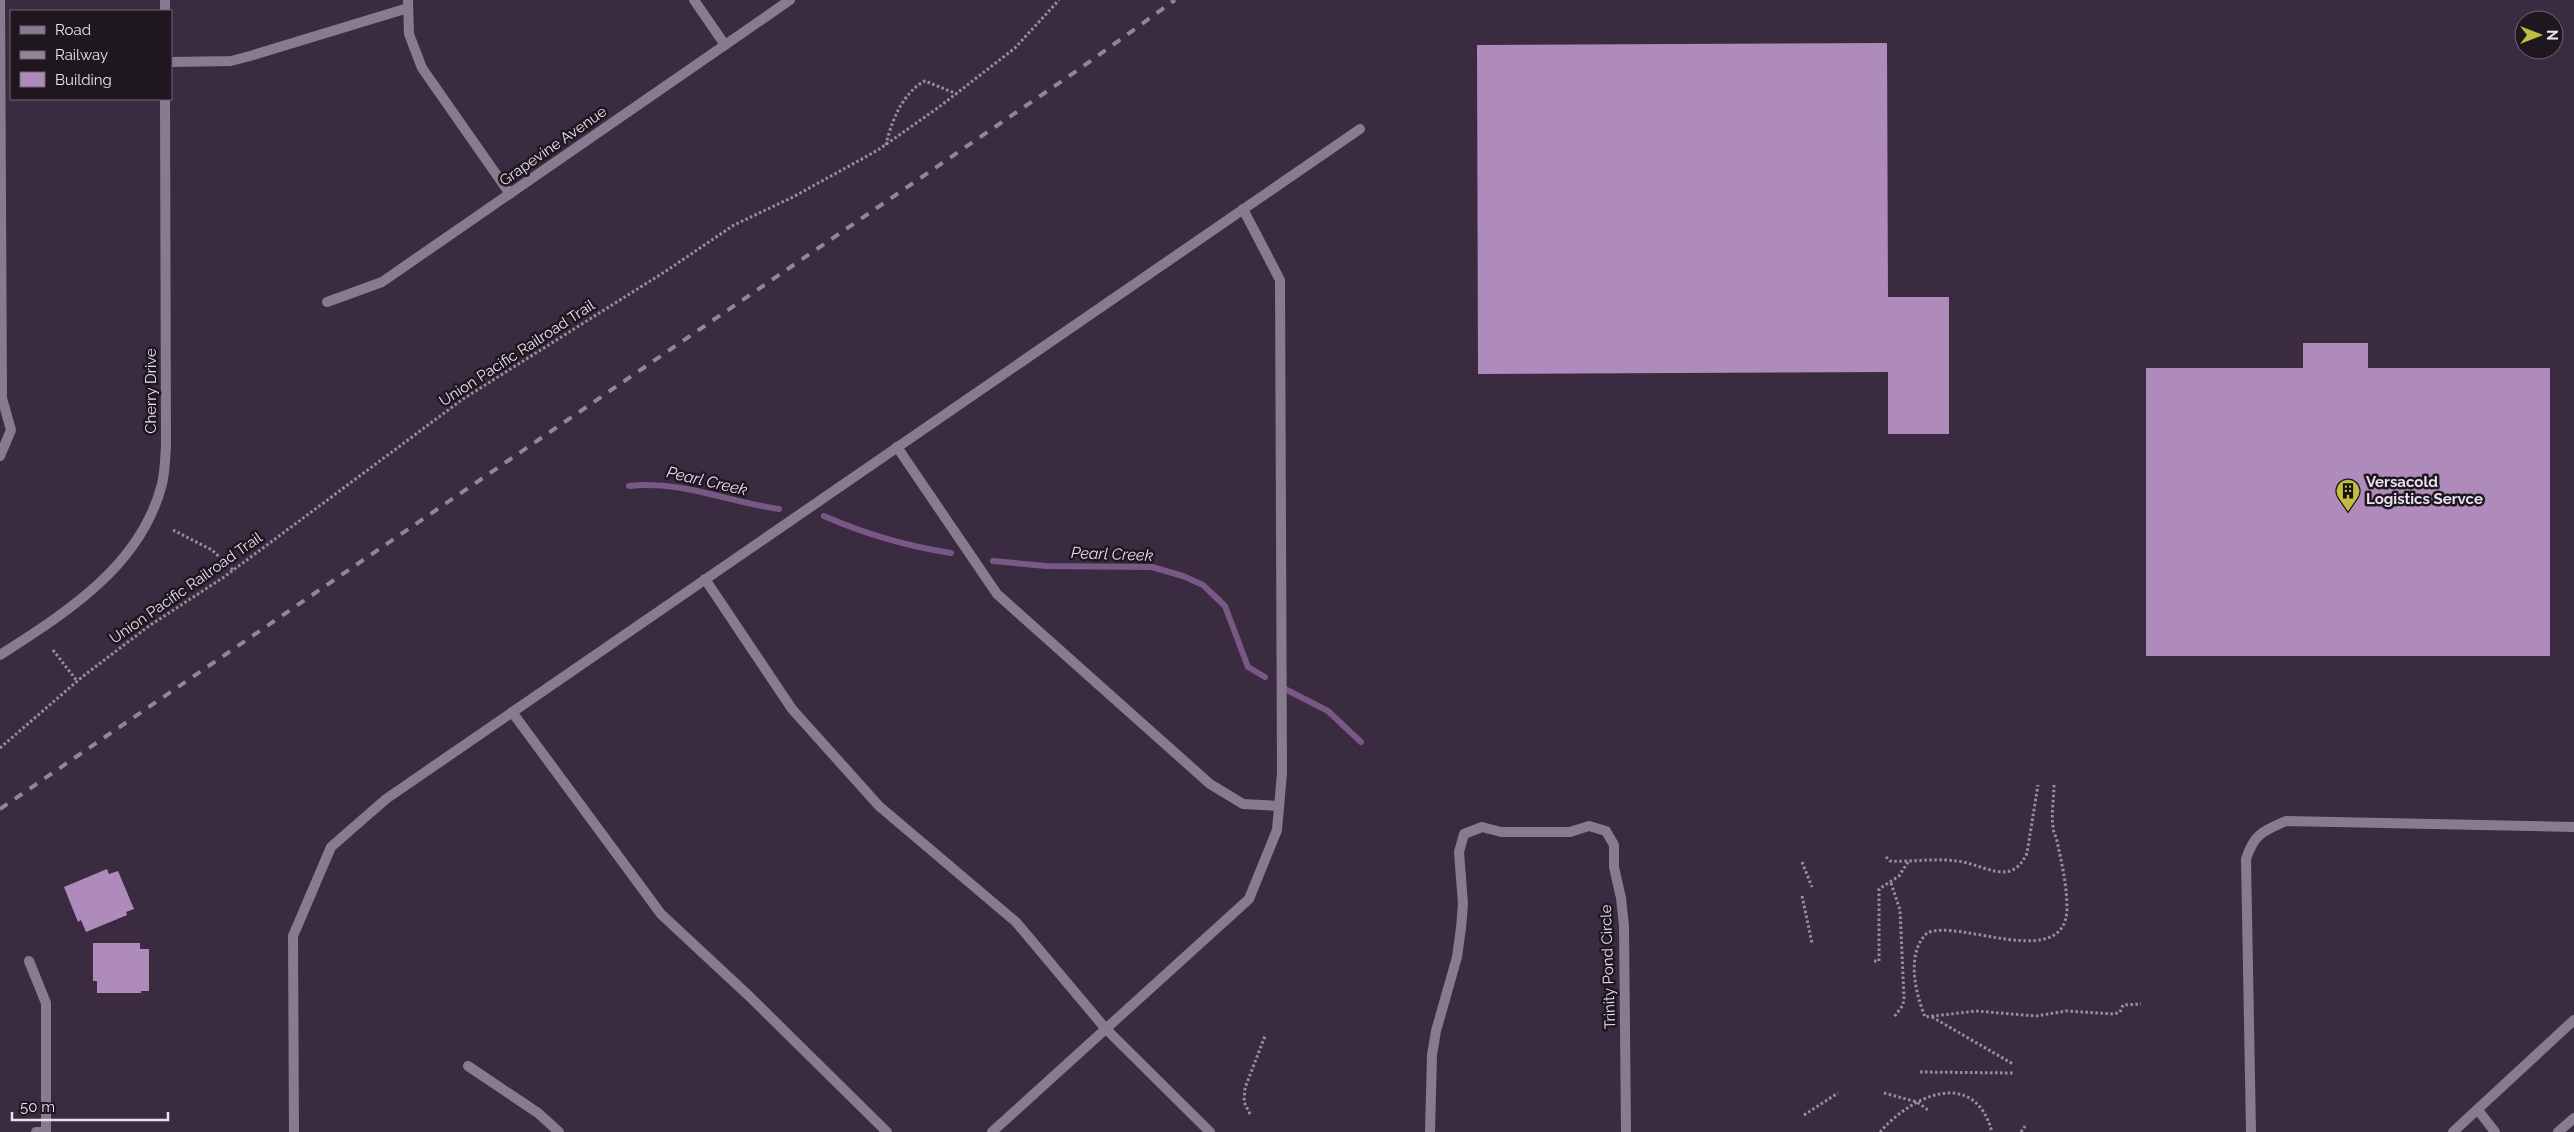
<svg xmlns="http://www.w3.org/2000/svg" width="2574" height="1132" font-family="Raleway,sans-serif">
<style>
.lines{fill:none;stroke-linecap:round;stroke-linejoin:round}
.stream{stroke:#7a5886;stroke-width:6}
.building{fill:#af8bbc}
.path{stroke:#9a8d9e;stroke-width:3;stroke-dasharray:2.5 2.5;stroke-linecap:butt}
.lane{stroke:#897a8f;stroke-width:10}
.street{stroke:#897a8f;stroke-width:10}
.rail{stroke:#928596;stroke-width:4;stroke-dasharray:9 9;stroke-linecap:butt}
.labels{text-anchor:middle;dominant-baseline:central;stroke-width:5;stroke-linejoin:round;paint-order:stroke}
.street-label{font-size:15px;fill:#eae0ee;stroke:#1e1720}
.poi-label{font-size:15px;font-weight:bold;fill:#eae0ee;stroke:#1e1720;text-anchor:start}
.water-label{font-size:16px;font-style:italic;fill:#eedaf6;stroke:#1e1720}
</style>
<rect width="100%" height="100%" fill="#3b2b40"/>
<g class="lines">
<g class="stream">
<path d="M629,486C681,480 728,502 779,509"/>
<path d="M824,516C865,534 906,546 951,553"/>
<polyline points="993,561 1046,566 1152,567 1183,576 1203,585 1225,606 1248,667 1265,677"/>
<polyline points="1283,688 1328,711 1361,742"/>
</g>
</g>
<g class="building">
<polygon points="1887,43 1888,297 1949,297 1949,434 1888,434 1888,372 1478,374 1477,45"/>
<polygon points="2303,343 2368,343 2368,368 2550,368 2550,656 2146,656 2146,368 2303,368"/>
<polygon points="107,869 109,874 118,871 134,909 126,912 127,915 86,932 81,920 78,922 64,887"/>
<polygon points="93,943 140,943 140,949 149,949 149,991 141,991 141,993 97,993 97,981 93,981"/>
</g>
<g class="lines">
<g class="path">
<path d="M886,145C891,122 903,92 925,81L957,94"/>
<polyline points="173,530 212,550 233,570"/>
<polyline points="53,650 77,681"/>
<polyline points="0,748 82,677 149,626 224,577 463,399 666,271 734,225 793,197 878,150 939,107 1015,48 1059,0"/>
<path d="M2054,785C2054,798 2051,813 2053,827C2053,832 2056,836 2057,841C2062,864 2067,886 2067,909C2065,973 1959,918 1927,933C1906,953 1915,992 1925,1017L1976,1011L2036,1016L2066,1011L2114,1014L2120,1012L2123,1005L2141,1004"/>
<path d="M1886,857L1890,861C1912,862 1935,858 1956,861C1983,863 2011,889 2027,853L2038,785"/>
<polyline points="1802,862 1812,887"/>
<polyline points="1891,883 1900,910 1904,998 1903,1005 1894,1017"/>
<polyline points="1802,896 1812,943"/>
<polyline points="1874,961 1879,961 1879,889 1899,876 1908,862"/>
<polyline points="1932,1017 2013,1064"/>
<polyline points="1920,1072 2013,1073"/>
<polyline points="1884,1093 1917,1102 1928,1110"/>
<polyline points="1250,1114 1244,1102 1245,1088 1265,1036"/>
<polyline points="1804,1115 1838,1093"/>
<path d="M1880,1132C1911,1096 1974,1066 1992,1132"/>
<polyline points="2021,1132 2025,1126"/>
</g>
<g class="lane">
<polyline points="2478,1110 2495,1132"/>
<path d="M2251,1132L2246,859C2254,834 2263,831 2286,821L2574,827"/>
<polyline points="2453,1132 2574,1020"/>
<polyline points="2558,1132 2574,1118"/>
</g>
<g class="street">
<polyline points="165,0 165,11"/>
<polyline points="408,0 409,34 422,68 510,194"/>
<polyline points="694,0 725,45"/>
<polyline points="171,62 231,61 250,56 408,8"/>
<polyline points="327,302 382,282 790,0"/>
<polyline points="897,447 997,594 1210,784 1243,804 1279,806"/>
<polyline points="0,456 11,430 2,398 0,0"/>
<polyline points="705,579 792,709 879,806 1016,922 1105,1028 1210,1132"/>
<path d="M0,655C67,612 141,566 162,484C165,472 165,459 166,446L165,99"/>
<polyline points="512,712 661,914 749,996 887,1132"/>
<polyline points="29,961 46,1003 46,1132"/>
<polyline points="468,1066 538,1113 559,1132"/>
<polyline points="36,1132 46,1132"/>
<polyline points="294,1132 293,936 331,847 386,799 1360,129"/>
<polyline points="992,1132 1249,899 1277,830 1282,773 1280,280 1243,209"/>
<polyline points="1430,1132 1432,1055 1436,1031 1457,957 1461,928 1463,904 1459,852 1464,834 1482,827 1501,832 1570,832 1589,826 1606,831 1614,845 1614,867 1621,898 1624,926 1626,1132"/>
</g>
<polyline class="rail" points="0,809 1078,70 1175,0"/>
</g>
<defs>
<symbol id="building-pin" viewBox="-11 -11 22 30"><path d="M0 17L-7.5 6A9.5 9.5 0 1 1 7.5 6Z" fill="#c2bd3f" stroke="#1e1720"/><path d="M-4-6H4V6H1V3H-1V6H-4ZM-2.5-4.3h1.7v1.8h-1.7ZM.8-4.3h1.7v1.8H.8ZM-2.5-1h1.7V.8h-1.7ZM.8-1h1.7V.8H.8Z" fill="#111"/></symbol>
</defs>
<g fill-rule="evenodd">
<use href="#building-pin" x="2334" y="477" width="28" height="38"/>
</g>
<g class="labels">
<g class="street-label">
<text transform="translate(553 146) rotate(-35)">Grapevine Avenue</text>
<text transform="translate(517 353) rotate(-33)">Union Pacific Railroad Trail</text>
<text transform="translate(151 391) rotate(-90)">Cherry Drive</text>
<text transform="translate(186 588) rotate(-35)">Union Pacific Railroad Trail</text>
<text transform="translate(1608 967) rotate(-92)">Trinity Pond Circle</text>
</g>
<g class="poi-label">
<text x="2366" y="482">Versacold<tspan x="2366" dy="17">Logistics Servce</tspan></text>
</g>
<g class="water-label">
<text transform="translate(707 481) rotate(13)">Pearl Creek</text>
<text transform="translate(1112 554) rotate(2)">Pearl Creek</text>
</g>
</g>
<rect x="10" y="10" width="162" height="90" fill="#1e1720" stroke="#706772"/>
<rect x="20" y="26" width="25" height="8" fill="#897a8f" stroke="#706772"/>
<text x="55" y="35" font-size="15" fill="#eae0ee">Road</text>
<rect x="20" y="51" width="25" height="8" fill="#928596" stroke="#706772"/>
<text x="55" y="60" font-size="15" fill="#eae0ee">Railway</text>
<rect x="20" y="72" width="25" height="15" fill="#af8bbc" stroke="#706772"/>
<text x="55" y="85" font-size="15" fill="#eae0ee">Building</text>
<g transform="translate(2539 35) rotate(90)"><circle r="24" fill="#1e1720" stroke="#706772"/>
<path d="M0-4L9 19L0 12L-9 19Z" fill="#c2bd3f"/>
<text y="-8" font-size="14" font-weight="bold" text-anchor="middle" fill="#eae0ee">N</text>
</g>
<path d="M12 1112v8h156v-8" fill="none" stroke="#eae0ee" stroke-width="2.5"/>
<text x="20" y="1112" font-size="15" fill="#eae0ee" stroke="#1e1720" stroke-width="4" paint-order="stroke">50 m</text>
</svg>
